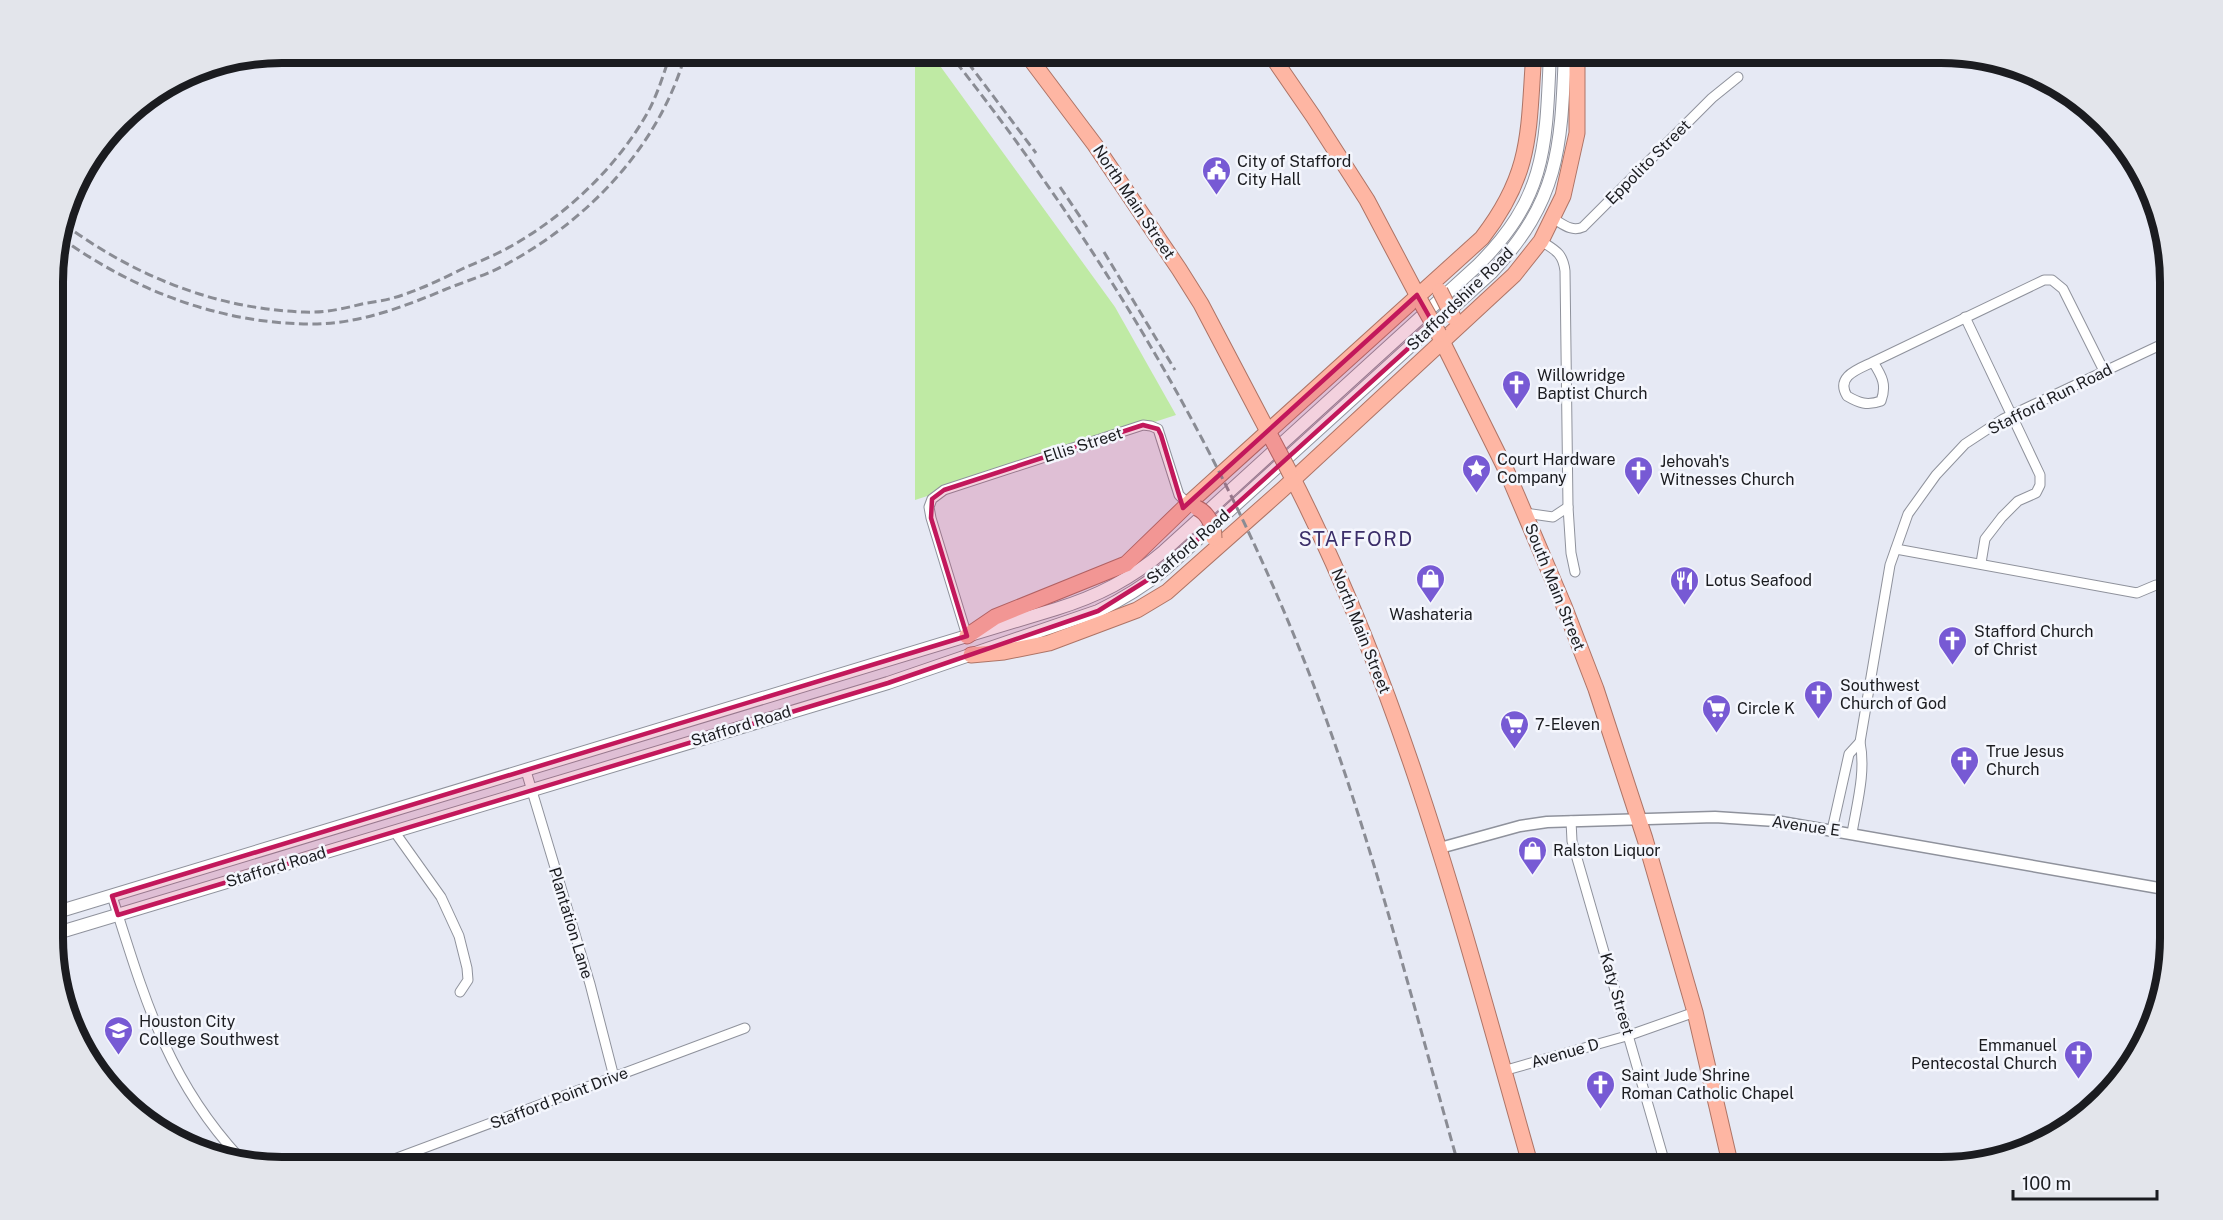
<svg xmlns="http://www.w3.org/2000/svg" width="2223" height="1220" font-family="'Public Sans',sans-serif">
<style>
.green{fill:#bfeaa4}
.lines{fill:none;stroke-linecap:round;stroke-linejoin:round}
.minor-casing{stroke:#8f929c;stroke-width:11}
.tertiary-casing{stroke:#8f929c;stroke-width:13}
.secondary-casing{stroke:#8f929c;stroke-width:14}
.trunk-casing{stroke:#ae7466;stroke-width:17}
.minor{stroke:#fff;stroke-width:9}
.tertiary{stroke:#fff;stroke-width:10}
.secondary{stroke:#fff;stroke-width:12}
.trunk{stroke:#feb6a3;stroke-width:15}
.rail{stroke:#8a8c94;stroke-width:3;stroke-dasharray:9 4.5;stroke-linecap:butt}
.trunk-bridge-casing{stroke:#ae7466;stroke-width:17;stroke-linecap:butt}
.trunk-bridge{stroke:#feb6a3;stroke-width:15}
.marked{fill:#c2185b;fill-opacity:0.2;stroke:#c2185b;stroke-width:4.5;stroke-linejoin:round}
.labels{text-anchor:middle;dominant-baseline:central;stroke-width:5;stroke-linejoin:round;paint-order:stroke}
.poi-label{font-size:16px;fill:#1b1c20;stroke:#f4f6fd;text-anchor:start}
.street-label{font-size:16px;fill:#1b1c20;stroke:#f4f6fd}
.quarter-label{font-size:20px;letter-spacing:1.5px;fill:#3c2f6a;stroke:#f4f6fd}
.rim{fill:none;stroke:#1b1c20;stroke-width:8}
</style>
<rect width="100%" height="100%" fill="#e6e9f4"/>
<polygon class="green" points="930,52 1115,307 1176,415 915,500 915,53"/>
<g class="lines">
<defs>
<g id="minor">
<polyline points="1654,53 1654,52"/>
<polyline points="1037,66 1058,52"/>
<path d="M1554,219C1564,225 1572,232 1583,227L1712,98L1738,77"/>
<path d="M1541,241C1555,250 1563,253 1565,271L1568,507L1571,553L1575,572"/>
<polyline points="1965,317 2040,475 2040,485 2036,493 2018,501 2002,517 1985,539 1981,563"/>
<path d="M1873,362C1882,376 1887,385 1881,401C1867,406 1859,403 1847,396C1835,376 1859,369 1873,362L2044,280H2052L2063,289L2104,371"/>
<polyline points="1525,513 1553,517 1568,507"/>
<polyline points="1896,549 2137,593 2156,585"/>
<polyline points="967,636 931,518 929,507 932,499 944,490 1143,425 1151,426 1158,429 1179,495 1188,504"/>
<polyline points="526,771 590,984 614,1077"/>
<polyline points="1571,821 1572,841 1666,1167"/>
<polyline points="1832,830 1849,754 1860,742"/>
<polyline points="394,831 441,897 459,936 467,968 468,980 460,992"/>
<path d="M1852,833C1857,803 1866,772 1860,742L1890,565L1908,514L1936,475L1965,444L2003,419L2169,341"/>
<path d="M112,896C144,996 166,1078 239,1157"/>
<polyline points="1503,1071 1630,1035 1695,1012"/>
<polyline points="373,1167 745,1028"/>
</g>
<polyline id="tertiary" points="1440,848 1520,826 1547,822 1715,817 1776,821 2170,890"/>
<g id="secondary">
<path d="M54,913L1056,609C1098,596 1131,579 1164,551L1477,266C1547,197 1546,146 1550,52"/>
<path d="M54,934L888,683L1098,611C1123,599 1144,586 1165,569L1492,272C1560,199 1561,147 1565,52"/>
</g>
<g id="trunk">
<polyline points="1025,52 1095,145 1179,269 1201,304 1272,439"/>
<polyline points="1269,52 1313,116 1367,200 1422,304"/>
<polyline points="1439,335 1507,472 1564,606 1596,689 1645,839 1695,1012 1731,1167"/>
<path d="M1289,471C1404,694 1463,928 1531,1167"/>
<path d="M967,636L995,617L1126,564L1188,504L1482,238C1533,172 1528,131 1534,52"/>
<polyline points="971,655 1004,652 1049,643 1137,610 1167,592 1283,489 1514,275 1541,241 1563,196 1577,133 1577,52"/>
</g>
</defs>
<use href="#minor" class="minor-casing"/>
<use href="#tertiary" class="tertiary-casing"/>
<use href="#secondary" class="secondary-casing"/>
<use href="#trunk" class="trunk-casing"/>
<use href="#minor" class="minor"/>
<use href="#tertiary" class="tertiary"/>
<use href="#secondary" class="secondary"/>
<use href="#trunk" class="trunk"/>
<g class="rail">
<path d="M948,52C1098,240 1222,449 1309,673C1371,834 1412,1002 1459,1167"/>
<polyline points="960,52 1036,153"/>
<polyline points="1060,187 1087,227"/>
<path d="M64,224C134,276 216,309 304,312C324,313 342,309 362,304C372,302 383,301 393,298C417,291 438,281 460,270C475,263 491,257 506,249C563,218 616,169 648,112C658,93 664,73 671,52"/>
<path d="M61,238C135,291 221,324 313,324C359,324 403,307 444,290C463,282 484,276 503,266C588,221 660,146 686,52"/>
<polyline points="1104,252 1175,370"/>
</g>
<defs>
<g id="trunk-bridge">
<polyline points="1440,291 1453,317"/>
<polyline points="1422,304 1439,334"/>
<polyline points="1273,441 1289,471"/>
<path d="M1197,508C1208,513 1214,526 1214,538"/>
</g>
</defs>
<use href="#trunk-bridge" class="trunk-bridge-casing"/>
<use href="#trunk-bridge" class="trunk-bridge"/>
</g>
<path class="marked" d="M1417,295L1434,325L1165,569L1098,611L888,683L118,915L112,896L967,636L931,518L932,499L944,490L1143,425L1158,429L1161,435L1183,508Z"/>
<defs>
<symbol id="civic-pin" viewBox="-11 -11 22 30"><path d="M0 17L-7.5 6A9.5 9.5 0 1 1 7.5 6Z" fill="#775ad4" stroke="#f4f6fd"/><path d="M-.6-6.5H3V-4.5H.6V-3L4-1V1h2V6H-6V1h2V-1L-.6-3ZM-1.2 2.5V6h2.4V2.5Z" fill="#fff"/></symbol>
<symbol id="church-pin" viewBox="-11 -11 22 30"><path d="M0 17L-7.5 6A9.5 9.5 0 1 1 7.5 6Z" fill="#775ad4" stroke="#f4f6fd"/><path d="M-1.2-6h2.4v3.5h3.3v2.4h-3.3V6h-2.4V-.1h-3.3v-2.4h3.3Z" fill="#fff"/></symbol>
<symbol id="sight-pin" viewBox="-11 -11 22 30"><path d="M0 17L-7.5 6A9.5 9.5 0 1 1 7.5 6Z" fill="#775ad4" stroke="#f4f6fd"/><path d="M0-6L1.8-2.2L6-1.7L2.9 1.2L3.7 5.4L0 3.3L-3.7 5.4L-2.9 1.2L-6-1.7L-1.8-2.2Z" fill="#fff"/></symbol>
<symbol id="shop-pin" viewBox="-11 -11 22 30"><path d="M0 17L-7.5 6A9.5 9.5 0 1 1 7.5 6Z" fill="#775ad4" stroke="#f4f6fd"/><path d="M-5-2.5h2.3a2.7 3.5 0 0 1 5.4 0H5L5.5 6h-11ZM-1.5-2.5h3a1.5 2.3 0 0 0-3 0Z" fill="#fff"/></symbol>
<symbol id="restaurant-pin" viewBox="-11 -11 22 30"><path d="M0 17L-7.5 6A9.5 9.5 0 1 1 7.5 6Z" fill="#775ad4" stroke="#f4f6fd"/><path d="M-5-6h1v4h1v-4h1v4h1v-4h1v5L-1.5 .5V6h-2V.5L-5-1ZM5-6V6H3V1.5H1.5Q1.5-4 5-6Z" fill="#fff"/></symbol>
<symbol id="supermarket-pin" viewBox="-11 -11 22 30"><path d="M0 17L-7.5 6A9.5 9.5 0 1 1 7.5 6Z" fill="#775ad4" stroke="#f4f6fd"/><path d="M-6-5.5h2.5l.6 2H6L4.5 2H-2.5L-4.4-4H-6ZM-1.5 3.2a1.3 1.3 0 1 0 .1 0ZM3 3.2a1.3 1.3 0 1 0 .1 0Z" fill="#fff"/></symbol>
<symbol id="university-pin" viewBox="-11 -11 22 30"><path d="M0 17L-7.5 6A9.5 9.5 0 1 1 7.5 6Z" fill="#775ad4" stroke="#f4f6fd"/><path d="M0-5L7-2L0 1L-7-2ZM-4 1L0 2.5L4 1V4Q0 6-4 4Z" fill="#fff"/></symbol>
</defs>
<g fill-rule="evenodd">
<use href="#civic-pin" x="1200" y="154" width="33" height="45"/>
<use href="#church-pin" x="1500" y="368" width="33" height="45"/>
<use href="#sight-pin" x="1460" y="452" width="33" height="45"/>
<use href="#church-pin" x="1622" y="454" width="33" height="45"/>
<use href="#shop-pin" x="1414" y="562" width="33" height="45"/>
<use href="#restaurant-pin" x="1668" y="564" width="33" height="45"/>
<use href="#church-pin" x="1936" y="624" width="33" height="45"/>
<use href="#church-pin" x="1802" y="678" width="33" height="45"/>
<use href="#supermarket-pin" x="1700" y="692" width="33" height="45"/>
<use href="#supermarket-pin" x="1498" y="708" width="33" height="45"/>
<use href="#church-pin" x="1948" y="744" width="33" height="45"/>
<use href="#shop-pin" x="1516" y="834" width="33" height="45"/>
<use href="#university-pin" x="102" y="1014" width="33" height="45"/>
<use href="#church-pin" x="2062" y="1038" width="33" height="45"/>
<use href="#church-pin" x="1584" y="1068" width="33" height="45"/>
</g>
<g class="labels">
<g class="poi-label">
<text x="1237" y="161">City of Stafford<tspan x="1237" dy="18">City Hall</tspan></text>
<text x="1537" y="375">Willowridge<tspan x="1537" dy="18">Baptist Church</tspan></text>
<text x="1497" y="459">Court Hardware<tspan x="1497" dy="18">Company</tspan></text>
<text x="1660" y="461">Jehovah's<tspan x="1660" dy="18">Witnesses Church</tspan></text>
<text x="1705" y="580">Lotus Seafood</text>
<text x="1431" y="614" text-anchor="middle">Washateria</text>
<text x="1974" y="631">Stafford Church<tspan x="1974" dy="18">of Christ</tspan></text>
<text x="1840" y="685">Southwest<tspan x="1840" dy="18">Church of God</tspan></text>
<text x="1737" y="708">Circle K</text>
<text x="1535" y="724">7-Eleven</text>
<text x="1986" y="751">True Jesus<tspan x="1986" dy="18">Church</tspan></text>
<text x="1553" y="850">Ralston Liquor</text>
<text x="139" y="1021">Houston City<tspan x="139" dy="18">College Southwest</tspan></text>
<text x="2057" y="1045" text-anchor="end">Emmanuel<tspan x="2057" dy="18">Pentecostal Church</tspan></text>
<text x="1621" y="1075">Saint Jude Shrine<tspan x="1621" dy="18">Roman Catholic Chapel</tspan></text>
</g>
<g class="street-label">
<text transform="translate(1648 162) rotate(-45)">Eppolito Street</text>
<text transform="translate(1134 202) rotate(56)">North Main Street</text>
<text transform="translate(1460 299) rotate(-44)">Staffordshire Road</text>
<text transform="translate(2050 399) rotate(-27)">Stafford Run Road</text>
<text transform="translate(1083 445) rotate(-18)">Ellis Street</text>
<text transform="translate(1188 547) rotate(-41)">Stafford Road</text>
<text transform="translate(1555 587) rotate(68)">South Main Street</text>
<text transform="translate(1361 631) rotate(68)">North Main Street</text>
<text transform="translate(741 726) rotate(-17)">Stafford Road</text>
<text transform="translate(1806 826) rotate(8)">Avenue E</text>
<text transform="translate(276 867) rotate(-17)">Stafford Road</text>
<text transform="translate(571 923) rotate(73)">Plantation Lane</text>
<text transform="translate(1617 994) rotate(74)">Katy Street</text>
<text transform="translate(1565 1053) rotate(-16)">Avenue D</text>
<text transform="translate(559 1098) rotate(-21)">Stafford Point Drive</text>
</g>
<g class="quarter-label">
<text x="1356" y="539">STAFFORD</text>
</g>
</g>
<path d="M0 0H2223V1220H0ZM282 63H1941A219 219 0 0 1 2160 282V938A219 219 0 0 1 1941 1157H282A219 219 0 0 1 63 938V282A219 219 0 0 1 282 63Z" fill="#e3e5eb" fill-rule="evenodd"/>
<path class="rim" d="M282 63H1941A219 219 0 0 1 2160 282V938A219 219 0 0 1 1941 1157H282A219 219 0 0 1 63 938V282A219 219 0 0 1 282 63Z"/>
<path d="M2013 1190v9h144v-9" fill="none" stroke="#1b1c20" stroke-width="3"/>
<text x="2022" y="1190" font-size="18" fill="#1b1c20" stroke="#f4f6fd" stroke-width="4.5" paint-order="stroke">100 m</text>
</svg>
